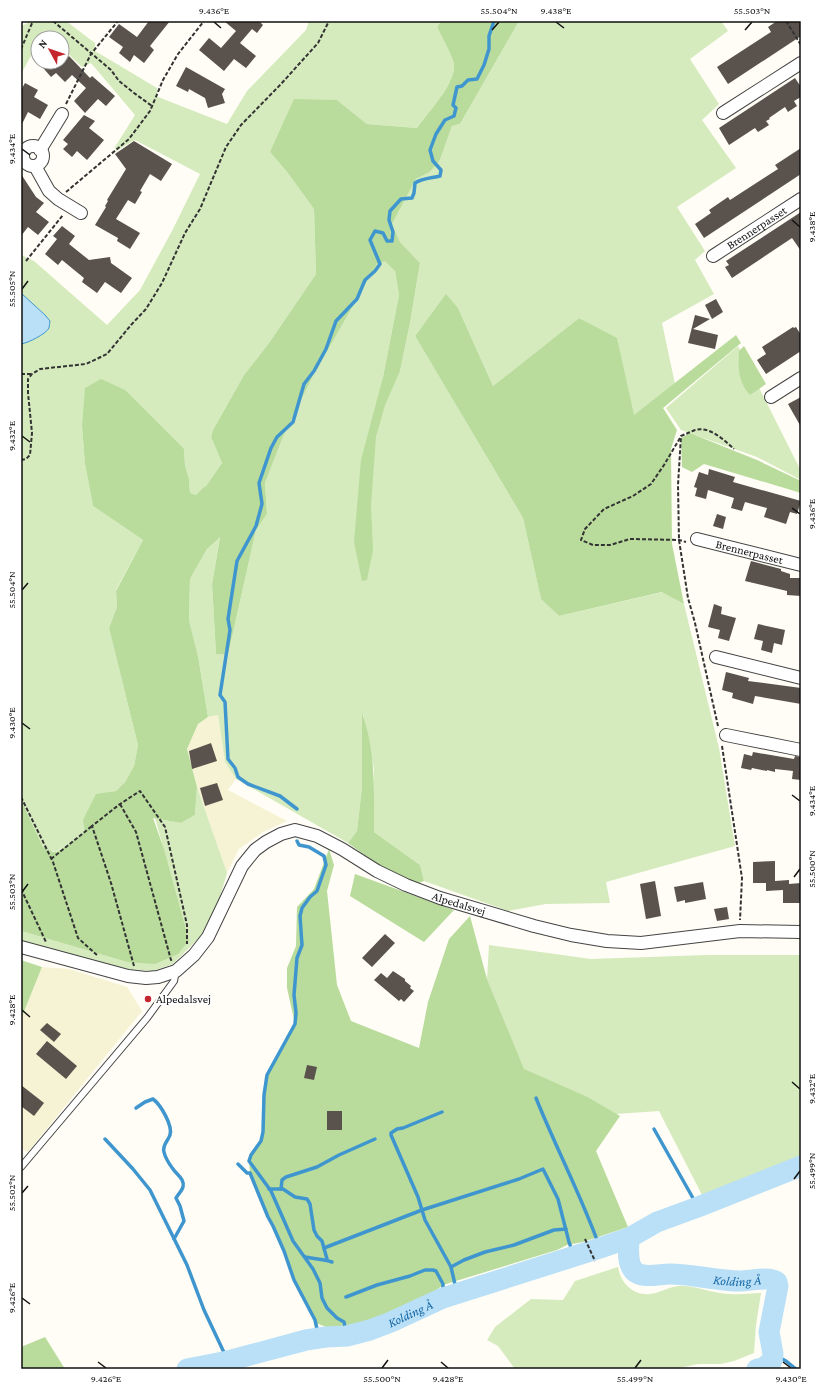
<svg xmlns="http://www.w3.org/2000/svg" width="822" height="1390" font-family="'Crimson Pro',serif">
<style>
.farmland{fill:#f6f3d4}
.green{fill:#d5ebbd}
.forest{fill:#b9dc9c}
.water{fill:#b9e0f7;stroke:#3f96cf}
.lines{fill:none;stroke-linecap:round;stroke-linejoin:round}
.stream{stroke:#3f96cf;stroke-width:3.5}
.river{stroke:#b9e0f7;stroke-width:21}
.building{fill:#5a524d}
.lane-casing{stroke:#444;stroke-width:8}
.street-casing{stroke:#444;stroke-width:14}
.path{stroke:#333;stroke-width:2;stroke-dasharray:4 2;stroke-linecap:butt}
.lane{stroke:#fff;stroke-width:6}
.street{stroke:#fff;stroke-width:12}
.ticks{fill:none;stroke:#111;stroke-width:1.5}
.poi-dot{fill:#c4262e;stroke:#fff;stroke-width:1.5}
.labels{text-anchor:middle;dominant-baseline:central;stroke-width:4;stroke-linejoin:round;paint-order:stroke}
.street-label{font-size:12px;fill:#111;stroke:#fff}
.poi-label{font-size:12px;fill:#111;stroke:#fff;text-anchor:start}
.water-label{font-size:13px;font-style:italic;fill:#1768a6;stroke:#fff}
.neatline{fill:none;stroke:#111;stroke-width:1.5}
.ticks-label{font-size:10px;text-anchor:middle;fill:#111}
</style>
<rect width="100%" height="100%" fill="#fffdf5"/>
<g class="farmland">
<polygon points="218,715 225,762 236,779 228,790 287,821 263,832 239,849 227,873 197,787 187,749 198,724 208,717"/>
<polygon points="42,967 69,969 127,987 142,1011 28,1152 21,1149 21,1019"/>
</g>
<g class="green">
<path d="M27,21H66L95,43V51L157,88L158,97L227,124L247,91L306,30L309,21H441L437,27C441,35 453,57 454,64C456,84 428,112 417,128L367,124L337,100L270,152L287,172L314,209L316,274L269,343L244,375L213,430L211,437L222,463L206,486L196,495L190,493L189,479L185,465L184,449L82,427L85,464L93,506L143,540L116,590L117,607L109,628L138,745L134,766L125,782L116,791L96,795L85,832L56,852L46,850L43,847L21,800V255L34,261L107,325L140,290L173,229L200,174L135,140L116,151L115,147L135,115L91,63L82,67L62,48V38H52L44,31L40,38H38V43L21,74V26L28,23Z"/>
<polygon points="519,21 721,21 728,31 690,59 719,104 702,120 736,168 677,207 705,251 695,260 714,294 662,323 675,384 633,416 617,339 579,318 493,386 458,308 446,295 415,336 523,518 541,599 559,616 663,592 684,604 719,748 735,846 606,882 610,903 546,904 508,911 424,881 420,865 374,832 374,769 363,714 362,787 357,831 348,843 236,779 225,762 218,715 208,717 198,656 189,620 190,579 207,549 220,536 212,584 216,654 228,655 256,530 267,514 265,483 283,437 313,376 377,264 386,260 395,271 399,295 383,377 359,529 384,394 400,371 410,323 420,263 400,242 392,224 416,179 430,172 440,160 452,126 460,124"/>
<polygon points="738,346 801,471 801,480 757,457 681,430 666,408"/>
<polygon points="197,787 227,873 218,904 200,937 173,964 153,971 115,968 21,941 21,931 127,962 189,940 155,818 181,823 195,815"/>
<polygon points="489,945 591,959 706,955 801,955 801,1156 702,1195 659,1111 616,1114 588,1097 524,1070 487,979"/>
<path d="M618,1267C621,1286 637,1298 656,1293C666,1290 674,1285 685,1286C700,1287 715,1294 731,1294C741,1295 751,1293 761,1293L756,1325L754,1353L734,1361L721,1364H698L675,1369L607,1368L603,1369H515L498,1346L487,1340L495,1327L531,1299L563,1300L575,1281Z"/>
</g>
<g class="forest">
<path d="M441,21H519L460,124L452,126L440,160L430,172L416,179L392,224L400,242L420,263L410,323L400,371L385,405L376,437L371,505L373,550L367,580L362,581L354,542L361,460L383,377L399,295L395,271L385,261L377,264L313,376L283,437L265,483L267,514L256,530L228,655L216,654L212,584L220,537L207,549L190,579L189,620L198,656L208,717L198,724L187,749L197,787L195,815L181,823L153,818L164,849L189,940L178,954L155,964L127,962L21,931V800L43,847L53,852H57L85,832L83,820L96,794L116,791L125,782L134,766L138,745L109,628L117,607L116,591L143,540L93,506L85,464L82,427L85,388L101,379L125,390L184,449L185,465L189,479L190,493L196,495L203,488L206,486L222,463L211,437L213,430L244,375L269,343L316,274L314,209L287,172L270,152L294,99L337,100L367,124L417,128C428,112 456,84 454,64C453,57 441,35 437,27Z"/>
<polygon points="446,294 458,308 493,386 579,318 617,338 634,415 736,335 741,343 663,408 677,430 671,449 672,544 684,604 662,592 559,616 541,599 523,518 415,336"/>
<path d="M744,346L766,384L750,395C738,382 738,368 739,351Z"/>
<polygon points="690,433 757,460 801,481 801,493 704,464 692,472 682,467 681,438"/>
<path d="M362,713C376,752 374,791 374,832L420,865L424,881L416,884L378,865L348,843L357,831L362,787Z"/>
<polygon points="329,849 334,865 327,891 337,985 351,1021 419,1048 428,1002 449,939 470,916 487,979 524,1069 588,1097 620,1116 596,1151 628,1227 583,1242 567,1245 557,1250 443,1285 426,1298 407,1306 386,1317 351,1332 339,1332 316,1323 294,1280 284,1251 260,1199 257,1187 250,1173 249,1161 251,1155 261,1141 263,1132 264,1095 267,1075 295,1024 287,988 287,968 296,946 297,907 314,889"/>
<polygon points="355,874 454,910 424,942 350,896"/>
<polygon points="21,960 42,967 21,1019"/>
<polygon points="45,1337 65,1369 21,1369 21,1347"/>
</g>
<path class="water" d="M21,293L45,315L50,321C50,323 49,326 49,328C46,334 28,343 21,344Z"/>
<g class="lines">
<g class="stream">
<path d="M297,809L280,796L248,784L238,777L235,768L228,759L225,702L220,695L230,630L228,619L237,561L256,526L262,504L259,483L271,448L277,437L293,422L304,384L314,371L326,349L336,321L357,299L365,280L375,271L380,264L370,240L375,231L383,233L387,241H392L393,232L389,220L390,211L401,199L412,198L414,193L415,183C422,178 432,178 440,176L441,170L433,161L430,150L436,134L445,120L454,116L456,108L453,105L457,87L462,86L468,80L477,79L484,65L489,49V36L494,21"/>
<polyline points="297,841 299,845 309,847 324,856 326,865 317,891 310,897 302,908 300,916 302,945 297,958 294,995 296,1013 295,1024 267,1075 264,1095 263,1132 261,1141 251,1155 249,1161 271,1191 293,1241 313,1269 320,1283 322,1298 327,1308 337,1318 344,1322 347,1336"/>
<path d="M536,1098C556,1148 582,1197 600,1248"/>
<path d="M136,1108L145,1102L153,1099C161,1105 173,1126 170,1135C168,1141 162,1145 164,1152C165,1157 170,1165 173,1169C177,1175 185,1179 183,1187C182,1191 178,1194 176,1198L180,1206L184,1221L174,1239"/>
<polyline points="442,1112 403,1128 397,1129 391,1133 391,1135 418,1197 425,1220 451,1267 457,1293"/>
<polyline points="654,1129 698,1207"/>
<polyline points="105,1139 133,1169 150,1190 187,1265 204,1310 228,1361"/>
<polyline points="238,1164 247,1173 250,1173 268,1217 273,1226 284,1251 294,1280 315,1320 317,1329 326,1337"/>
<polyline points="269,1189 283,1189 295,1197 307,1199 310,1204 314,1230 317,1236 322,1241 327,1259"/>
<polyline points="281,1189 282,1180 286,1177 317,1167 339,1155 375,1139"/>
<polyline points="324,1248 422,1210 519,1179 543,1169 558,1199 569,1242 574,1256"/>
<path d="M305,1257C314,1259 323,1259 332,1262"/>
<polyline points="451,1267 464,1260 485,1252 514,1245 554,1230 566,1229"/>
<polyline points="346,1297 377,1285 410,1276 425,1270 433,1270 436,1271 443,1284 443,1298"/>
<polyline points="773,1354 786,1361 796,1369"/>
</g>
<g class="river">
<path id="s1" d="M629,1238C629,1249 626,1262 634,1271C642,1279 659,1274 670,1274C693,1274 717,1281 740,1281C750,1281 769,1276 777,1282L778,1286L769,1332L773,1354L772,1361L763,1368L757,1369"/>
<path id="s2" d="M187,1369L228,1361L306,1340L326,1337L347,1336L370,1330L391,1322L443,1298L600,1248L629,1238L657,1222L698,1207L801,1166"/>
</g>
</g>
<g class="building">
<polygon points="149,21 170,21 150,46 154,50 144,63 134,55 130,62 119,53 123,47 109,37 119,24 137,37"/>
<polygon points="224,21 259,21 263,25 257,33 252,29 240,43 256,56 246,68 234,59 224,71 199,50 209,38 221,48 236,31"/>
<polygon points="777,21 801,21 801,36 728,84 717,67 771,32 768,27"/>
<polygon points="69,56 90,78 92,76 115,96 106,106 98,99 85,113 74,101 86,88 72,75 65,82 56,73 51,77 38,62 63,62"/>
<polygon points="186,67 225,89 222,94 225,103 208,108 205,98 189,89 188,92 176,86"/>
<polygon points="795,78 801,87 801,97 794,101 797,106 788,112 785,107 769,118 770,119 766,121 769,125 758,132 755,128 729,145 719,128"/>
<polygon points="25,83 38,90 34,97 48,105 40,119 28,112 21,126 21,90"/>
<polygon points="84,115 95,121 89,128 104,140 87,160 77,151 72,157 63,149 68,144 63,140"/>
<polygon points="134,141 172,164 161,181 150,174 140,191 142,192 135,204 128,200 116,219 140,233 130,249 117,241 118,238 95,225 106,207 105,206 108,201 107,200 126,169 115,154"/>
<polygon points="801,148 801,174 704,238 695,224 711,213 709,210 728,197 730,200 778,169 775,165"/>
<polygon points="21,174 36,197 44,203 36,212 49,222 38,235 28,227 21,236"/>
<polygon points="801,212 801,251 792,238 732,278 725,267 729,265 726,261"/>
<polygon points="62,226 75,236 69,244 89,260 110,257 111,263 132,278 121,293 105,282 97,293 82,282 84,278 62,260 58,265 45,254 57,239 53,236"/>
<polygon points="716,299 723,312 712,319 705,305"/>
<polygon points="695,315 710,319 693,329 718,335 715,349 688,343"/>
<polygon points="793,327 794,328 796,327 801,335 801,351 766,374 757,360 766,354 762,347"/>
<polygon points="801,397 801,427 788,404"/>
<polygon points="709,469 735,477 733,482 801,501 797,514 790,512 786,524 764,517 767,508 745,502 742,511 731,508 734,498 708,490 706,499 695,496 697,488 694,487 699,472 708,475"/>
<polygon points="717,514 726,517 723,529 713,526"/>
<polygon points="751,561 781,569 781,571 790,574 790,578 801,578 801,596 787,595 787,591 745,581"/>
<polygon points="714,604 722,607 721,614 736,618 729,641 718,638 720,630 708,627"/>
<polygon points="758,624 785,630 782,645 774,643 772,653 761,650 763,641 754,639"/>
<polygon points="726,672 749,678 748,681 801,688 801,704 755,696 753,704 732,698 733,693 722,690"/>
<polygon points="211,743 217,761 192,769 189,751"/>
<polygon points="753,752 794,759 795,756 801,757 801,780 792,779 793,771 775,769 775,772 767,770 767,771 752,768 751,770 741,768 744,754 752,756"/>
<polygon points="217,783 223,800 205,806 200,788"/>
<polygon points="775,861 775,881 789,880 789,884 801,883 801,903 783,903 783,890 766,891 766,883 753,883 753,862"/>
<polygon points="655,881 661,916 646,919 640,884"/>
<polygon points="703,882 706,899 685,903 685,900 677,902 674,887"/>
<polygon points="727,907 729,919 717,921 714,909"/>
<polygon points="385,934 395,943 372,967 362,958"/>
<polygon points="393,971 405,979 405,981 411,986 410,988 414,991 404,1002 401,999 399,1001 374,980 381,973 387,978"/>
<polygon points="47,1023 61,1034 54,1042 40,1030"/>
<polygon points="47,1041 77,1066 66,1079 36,1054"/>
<polygon points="307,1065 317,1067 314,1080 304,1078"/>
<polygon points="21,1085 44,1103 34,1116 21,1106"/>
<rect x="327" y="1111" width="15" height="19"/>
</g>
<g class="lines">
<defs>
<polyline id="lane" points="21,1167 147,1018 174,981 176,971"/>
<g id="street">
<polyline points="723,113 801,63"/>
<circle cx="33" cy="156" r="10"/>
<polyline points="40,150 62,114"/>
<polyline points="35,166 49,191 58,199 81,213"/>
<path id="s3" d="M713,256L801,199"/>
<polyline points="771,397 801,378"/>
<path id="s4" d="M697,539L801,565"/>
<polyline points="716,657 801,678"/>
<polyline points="726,735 801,750"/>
<path id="s5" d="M21,947L128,976L146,978L158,977L176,971L194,955L208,937L242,866L255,850L266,842L281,834L295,830L317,836L342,849L377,871L406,885L440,898L534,926L571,935L607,941L641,943L740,931L801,932"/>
</g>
</defs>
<use href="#lane" class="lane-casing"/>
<use href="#street" class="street-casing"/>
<g class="path">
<polyline points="53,21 111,70 119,81 134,93 152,106"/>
<polyline points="786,21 801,45"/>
<polyline points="21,49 33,21"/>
<polyline points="66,104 91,54 118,21"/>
<polyline points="21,147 25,150"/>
<polyline points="66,192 129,139 150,111 163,80 178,54 204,21"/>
<polyline points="26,261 63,215"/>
<polyline points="21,374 32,374"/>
<polyline points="680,438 664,465 651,484 633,496 604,509 585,529 581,540 593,545 610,545 630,539 679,540 686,542"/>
<polyline points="21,460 26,459 30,455 32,433 28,393 28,379 32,374 40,369 86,364 107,354 131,325 146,309 162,283 185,233 200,209 226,147 241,125 281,84 318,43 329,21"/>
<path d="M718,726L695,623L688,598L679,540L678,485L681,436C686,434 690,432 695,430C710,426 724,440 734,449"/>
<polyline points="722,746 742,878 740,920"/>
<polyline points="21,797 53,862 78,938 98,956"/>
<polyline points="120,804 136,832 171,960 172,959"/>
<polyline points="51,859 92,826"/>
<polyline points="21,889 46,942"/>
<polyline points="134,966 111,883 92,826 120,804 140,791 165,827 187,925 187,944"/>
<polyline points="585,1239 595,1261"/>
</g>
<use href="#lane" class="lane"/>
<use href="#street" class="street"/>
</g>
<path class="ticks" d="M214,22L221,28M556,22L564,28M492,30L499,22M745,30L752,22M22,149L30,155M792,220L800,227M22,289L28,281M22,436L30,442M792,508L800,514M22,590L28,583M22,723L30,729M792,795L800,801M794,877L800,869M22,892L28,884M22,1010L30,1017M792,1082L800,1089M794,1179L800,1171M22,1193L28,1186M22,1298L30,1304M98,1362L106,1368M441,1362L448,1368M783,1362L791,1368M382,1368L388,1360M635,1368L641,1360"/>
<circle class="poi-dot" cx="148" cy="999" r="4"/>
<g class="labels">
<g class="street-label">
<text stroke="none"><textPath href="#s3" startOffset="52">Brennerpasset</textPath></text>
<text stroke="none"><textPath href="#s4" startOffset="54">Brennerpasset</textPath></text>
<text stroke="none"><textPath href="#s5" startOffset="532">Alpedalsvej</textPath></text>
</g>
<g class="poi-label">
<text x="156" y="999">Alpedalsvej</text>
</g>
<g class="water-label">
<text stroke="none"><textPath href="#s1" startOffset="139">Kolding Å</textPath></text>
<text stroke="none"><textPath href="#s2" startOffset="231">Kolding Å</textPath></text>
</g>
</g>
<rect width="822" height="1390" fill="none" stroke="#ffffff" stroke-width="44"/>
<g transform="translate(50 50) rotate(310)"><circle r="19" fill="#ffffff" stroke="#a0a0a0"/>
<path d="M0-3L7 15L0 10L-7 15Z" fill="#c4262e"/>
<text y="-6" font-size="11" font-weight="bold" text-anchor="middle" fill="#111111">N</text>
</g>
<rect x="22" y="22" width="778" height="1346" class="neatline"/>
<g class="ticks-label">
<text x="214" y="14">9.436°E</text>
<text x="499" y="14">55.504°N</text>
<text x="556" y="14">9.438°E</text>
<text x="752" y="14">55.503°N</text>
<text transform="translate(11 149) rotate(-90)" y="4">9.434°E</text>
<text transform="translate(811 227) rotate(-90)" y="4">9.438°E</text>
<text transform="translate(11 289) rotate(-90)" y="4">55.505°N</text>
<text transform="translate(11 436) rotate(-90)" y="4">9.432°E</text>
<text transform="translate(811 514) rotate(-90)" y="4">9.436°E</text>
<text transform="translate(11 590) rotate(-90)" y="4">55.504°N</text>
<text transform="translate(11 723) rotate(-90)" y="4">9.430°E</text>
<text transform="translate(811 801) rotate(-90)" y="4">9.434°E</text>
<text transform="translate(811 869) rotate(-90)" y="4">55.500°N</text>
<text transform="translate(11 892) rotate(-90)" y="4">55.503°N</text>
<text transform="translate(11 1010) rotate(-90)" y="4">9.428°E</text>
<text transform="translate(811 1089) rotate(-90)" y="4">9.432°E</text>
<text transform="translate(811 1171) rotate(-90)" y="4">55.499°N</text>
<text transform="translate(11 1193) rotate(-90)" y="4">55.502°N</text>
<text transform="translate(11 1298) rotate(-90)" y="4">9.426°E</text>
<text x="106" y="1382">9.426°E</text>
<text x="382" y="1382">55.500°N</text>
<text x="448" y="1382">9.428°E</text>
<text x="635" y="1382">55.499°N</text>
<text x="791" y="1382">9.430°E</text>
</g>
</svg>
